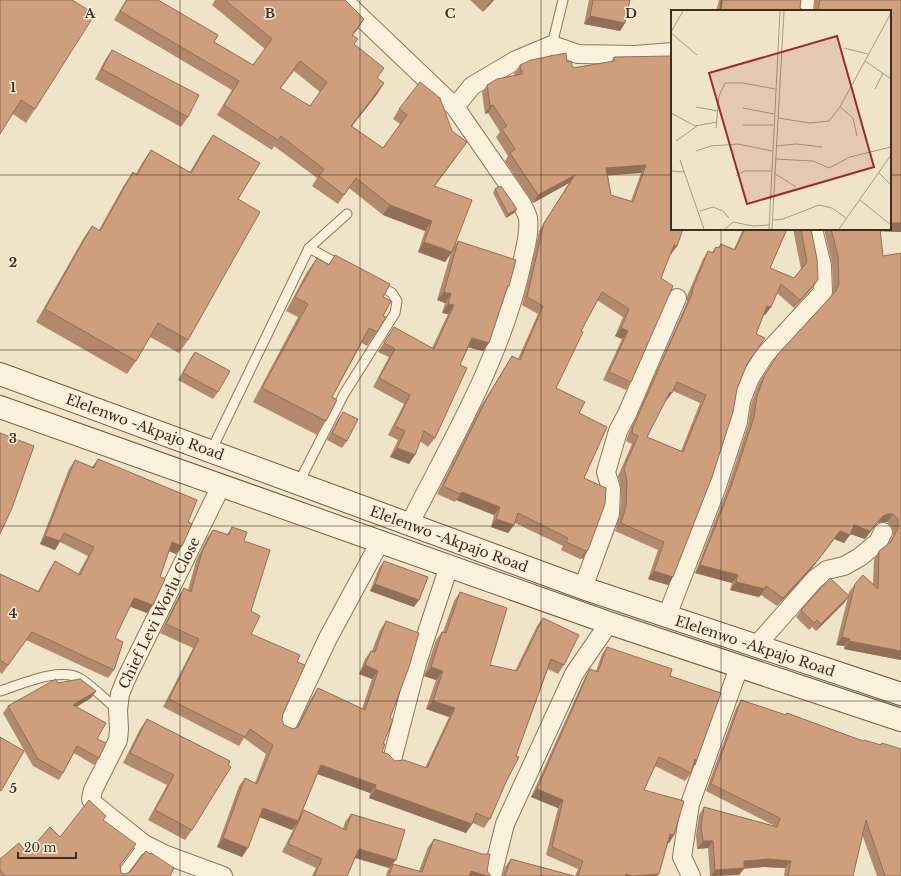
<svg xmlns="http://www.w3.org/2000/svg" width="901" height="876" font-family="'Libre Baskerville',serif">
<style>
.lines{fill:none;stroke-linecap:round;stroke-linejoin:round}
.service-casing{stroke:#8d765c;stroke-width:11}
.minor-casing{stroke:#8d765c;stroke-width:20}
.secondary-casing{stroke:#6f573f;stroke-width:24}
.service{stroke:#faf1dc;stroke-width:9}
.minor{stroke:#faf1dc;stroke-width:18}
.secondary{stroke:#faf1dc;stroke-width:22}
.wall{fill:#b2896c;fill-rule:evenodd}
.shaded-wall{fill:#916f58}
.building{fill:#cf9f7d;stroke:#916f58;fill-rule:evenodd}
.grid{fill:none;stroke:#3d2e20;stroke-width:1;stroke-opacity:0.55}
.labels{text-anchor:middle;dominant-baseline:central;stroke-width:3;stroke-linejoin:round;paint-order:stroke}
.street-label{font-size:14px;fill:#3d2e20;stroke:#f7eed8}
.inset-road{fill:none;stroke:#a89b85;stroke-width:1}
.view{fill:#9e2a2b;fill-opacity:0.15;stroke:#9e2a2b;stroke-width:2}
.inset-edge{fill:none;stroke:#3d2e20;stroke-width:2}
.grid-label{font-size:13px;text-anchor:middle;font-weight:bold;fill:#3d2e20;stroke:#f7eed8;stroke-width:3;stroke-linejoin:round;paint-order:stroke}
</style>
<rect width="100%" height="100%" fill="#f0e4c8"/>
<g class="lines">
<defs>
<g id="service">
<polyline points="552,45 563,0"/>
<polyline points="309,248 342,266"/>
<polyline points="211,451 309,248 347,214"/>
<polyline points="298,484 344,394 395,313 397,301 392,293 376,284"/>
<path d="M0,691C22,684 61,666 81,679C94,688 106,700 118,710"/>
<polyline points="120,876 144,844"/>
</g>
<g id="minor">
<path d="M343,0L455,107L522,204C524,209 527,214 528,218C530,233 525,249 522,263C502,357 452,440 409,525"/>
<polyline points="804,11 805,0"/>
<polyline points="455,107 472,86 516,60 552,45 578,54 635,55 672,52"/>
<polyline points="221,486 126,679 120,694 118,710 119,729 118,740 93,790 91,799 94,804 144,844 166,855 223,876"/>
<polyline points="583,588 610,514 611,489 606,472 618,431 627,414 677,298"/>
<polyline points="667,616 716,489 738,422 741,401 750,378 764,356 823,292 822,266 813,229"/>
<polyline points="755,647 815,579 827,570 844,566 860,557 878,542 883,532"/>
<polyline points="286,727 328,638 380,542"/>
<polyline points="392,760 417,663 449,566"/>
<polyline points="492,876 505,824 574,674 609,623"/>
<polyline points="691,876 682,857 690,804 739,667"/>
</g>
<g id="secondary">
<polyline points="0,374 583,588 901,694"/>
<polyline points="0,407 609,623 901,720"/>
</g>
</defs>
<use href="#service" class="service-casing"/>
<use href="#minor" class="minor-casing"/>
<use href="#secondary" class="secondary-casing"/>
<use href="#service" class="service"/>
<use href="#minor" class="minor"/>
<use href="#secondary" class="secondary"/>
</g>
<g class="wall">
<polygon points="0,0 35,109 26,123 13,114"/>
<path d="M126,0H158L214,42L253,65L265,49L212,5L215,0H345L364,19L352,35L354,45L377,78L378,93L352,126L383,148L400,124L393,119L399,109L452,131L460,152L435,186L453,248L458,241L509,286L507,290L489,343L483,351L468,347L460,365L435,438L428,447L420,441L409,464L390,457L398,440L388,435L404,404L373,387L389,357L378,352L394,327L432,348L448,314L442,313L445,303L437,300L451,253L445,262L418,252L425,231L383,215L349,188L338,204L312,186L317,178L274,146L272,150L217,115L232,90L114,20ZM294,71L320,92L310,106L280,89Z"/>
<polygon points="470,0 494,0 483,12"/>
<polygon points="589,0 630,0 625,23 620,31 584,24"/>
<polygon points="719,0 801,0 800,8 805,11 716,11"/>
<polygon points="815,0 901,0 901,232 880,231 883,256 901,253 901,660 844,649 844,646 836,645 848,597 844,603 816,631 812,627 809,630 796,617 801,610 830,578 848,595 849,592 855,584 863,575 873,584 874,559 879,551 888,544 893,536 892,527 887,522 882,522 877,523 865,539 850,534 844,543 834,539 812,568 777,606 761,595 759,597 730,590 732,583 695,573 726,492 748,425 751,404 759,383 778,354 832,296 833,292 832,264 824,229 890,229 890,11 814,11"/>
<polygon points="112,50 188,117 181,127 95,79 105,60"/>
<path d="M614,57L677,246L671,254L670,253L661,278L631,382L626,390L603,380L622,339L615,336L623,317L597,300L581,331L556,388L579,413L584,478L588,550L583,558L580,559L561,550L563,546L515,523L508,533L491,527L494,515L456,500L455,502L437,494L481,406L507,364L512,356L518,359L538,314L522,305L539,231L569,183L533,203L505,161L508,156L496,137L500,132L488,113L485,114L482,93L487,85L515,76L514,73L520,65L567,62L573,68L611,62ZM641,173L631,201L611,195L608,175Z"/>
<polygon points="213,135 238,199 188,340 179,353 150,337 136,361 127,374 36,322 83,239 92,226 99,230 124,185 133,172 136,174 142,163 151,150 190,172 204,148"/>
<polygon points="495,189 517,209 514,213 506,218 493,193"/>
<path d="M743,229H787L770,268L794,278L801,269L793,229H811L818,280L812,288L794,308L777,293L771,307L765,315L764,314L756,334L747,364L737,389L668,585L648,579L658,550L615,531L620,514L621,489L618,476L632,444L626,441L628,435L687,302V296L703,259L708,251L712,252L716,247L718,248L721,244L734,249ZM673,391L700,403L681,451L647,437L665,401H666Z"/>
<polygon points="335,255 383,297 383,316 377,332 367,346 362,343 332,397 326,421 317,435 253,402 298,317 286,311 307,272 317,258 328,265"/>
<polygon points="195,352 218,392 213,399 178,380 190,359"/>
<polygon points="343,412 347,441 342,448 327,440 338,419"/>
<polygon points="98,459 188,522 176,554 169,551 160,577 153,605 147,613 130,606 115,638 114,670 108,678 26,640 2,674 0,672 0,574 38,591 49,570 55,561 78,574 88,556 60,542 55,550 40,544 69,469 75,460 92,467"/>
<polygon points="232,527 244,541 251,611 251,634 297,662 283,714 282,720 284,725 293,729 296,727 312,697 318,688 362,709 372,679 359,674 365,659 371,651 372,651 380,630 386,621 390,718 383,744 382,752 395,761 425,768 449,717 426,709 436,680 424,676 436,640 442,632 443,632 454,601 460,592 490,665 515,671 537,626 543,618 564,665 558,674 548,669 506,782 490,819 484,828 473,823 466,833 369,798 370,793 317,774 301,815 304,810 343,829 345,822 351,814 393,864 419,871 428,847 434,839 487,871 487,876 386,876 387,872 389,868 355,858 347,876 312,876 316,868 282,852 294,828 292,830 260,817 242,857 217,847 239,786 245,778 255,783 266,754 244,738 239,746 163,707 193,648 160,633 178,597 184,588 188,590 196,561 207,538 213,530 227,534"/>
<polygon points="384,561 414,607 370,591 379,568"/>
<polygon points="607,647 670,676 721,693 695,765 691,773 685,781 655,766 644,790 674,835 669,843 668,843 657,876 575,876 578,869 546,855 558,808 531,797 585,677 590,669 596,671 602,654"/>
<polygon points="58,683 96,691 91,698 76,707 97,739 99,758 94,765 74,753 63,773 59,780 33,766 3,713 8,706"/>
<polygon points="741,700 785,715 787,713 863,741 880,745 882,743 901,876 877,876 862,834 853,876 784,876 785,868 764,867 744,869 739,875 710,876 708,848 697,849 696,835 699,815 704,807 775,826 706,791 736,708"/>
<polygon points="147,719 228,765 192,830 185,840 148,820 167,785 123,763 140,729"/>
<polygon points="103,820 120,866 121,873 125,874 170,876 0,876 0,859 27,853 60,837"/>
<polygon points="511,859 574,876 502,876 505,867"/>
</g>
<g class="shaded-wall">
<polygon points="491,0 494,0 483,12 490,2"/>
<polygon points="590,16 625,23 620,31 584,24"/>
<polygon points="364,19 358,29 345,44 352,35"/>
<polygon points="384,83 378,93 345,135 351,126"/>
<polygon points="493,105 488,113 485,114 490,106"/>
<polygon points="646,165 641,173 601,176 606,168"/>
<polygon points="575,175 569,183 533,203 538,195"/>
<polygon points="390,205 432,221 425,231 383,215"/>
<polygon points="517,209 514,213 506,218 508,214"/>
<polygon points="890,223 901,223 901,232 873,231 875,229 890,229"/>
<polygon points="424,242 452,252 445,262 418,252"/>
<polygon points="674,245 677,246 671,254 668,253"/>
<polygon points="818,280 812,288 794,308 800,300"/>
<polygon points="444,292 451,294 445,303 437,300"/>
<polygon points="448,304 454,305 448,314 442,313"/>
<polygon points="767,306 771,307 765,315 762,314"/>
<polygon points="621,328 628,331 622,339 615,336"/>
<polygon points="472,338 489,343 483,351 466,347"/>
<polygon points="670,392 672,393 666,401 664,400"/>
<polygon points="397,448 415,455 409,464 390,457"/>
<polygon points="462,492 500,507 494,515 456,500"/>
<polygon points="888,514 893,514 887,522 882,522 877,523 865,539 848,533 854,525"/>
<polygon points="496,519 514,525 508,533 491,527"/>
<polygon points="840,531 850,535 844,543 834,539 812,568 777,606 783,598"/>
<polygon points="45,536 60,541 55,550 40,544"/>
<polygon points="172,542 182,546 176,554 166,550"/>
<polygon points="588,550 583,558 580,559 586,551"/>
<polygon points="700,565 738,575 732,583 695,573"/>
<polygon points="654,571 673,577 668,585 648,579"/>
<polygon points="736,582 765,589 759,597 730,590"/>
<polygon points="375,584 419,600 414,607 370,591"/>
<polygon points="849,596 844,603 816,631 821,624"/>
<polygon points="134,598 153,605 147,613 128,606"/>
<polygon points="842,637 850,639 844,646 836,645"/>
<polygon points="849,641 901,651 901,660 844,649"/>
<polygon points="365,665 378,671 372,679 359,674"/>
<polygon points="431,667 443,671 436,680 424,676"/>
<polygon points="96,691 91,698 68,712 73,705"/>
<polygon points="433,701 455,708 449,717 426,709"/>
<polygon points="321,765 376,785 370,793 315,773"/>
<polygon points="375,789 472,824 466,833 369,798"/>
<polygon points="537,789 563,800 558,808 531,797"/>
<polygon points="263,808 298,821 292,830 257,816"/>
<polygon points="670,834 674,835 669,843 664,842"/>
<polygon points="223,838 248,848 242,857 217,847"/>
<polygon points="703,841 713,841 708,848 697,849"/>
<polygon points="359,849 396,860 389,868 353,857"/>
<polygon points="769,859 791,861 785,868 764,867 744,868 739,875 711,876 715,870 744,861"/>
<polygon points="471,871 487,876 467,876"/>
<polygon points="626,874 659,874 657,876 625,876"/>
</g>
<g class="building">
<polygon points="0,0 72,0 95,14 35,109 21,100 0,134"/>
<path d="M127,0H158L218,35L214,42L253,65L272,39L225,0H345L364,19L352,35L358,39L354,44L384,68L377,78L384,83L351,126L383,148L407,115L399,109L420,82L440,98L452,131L467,142L434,186L472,200L452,252L424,242L432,221L390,205L356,178L344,195L319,176L324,169L281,136L278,140L224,105L239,81L120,11ZM300,61L327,82L310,106L280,88Z"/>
<polygon points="593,0 630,0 625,23 590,16"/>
<polygon points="723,0 801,0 800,8 805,11 720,11"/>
<polygon points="820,0 901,0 901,223 890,223 890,11 814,11 818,9"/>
<polygon points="112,50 199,95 188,117 102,69"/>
<path d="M566,53L567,62L571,61L573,68L614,61V57L672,56V229H683L677,246L674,245L661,278L673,286L631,382L609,372L628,331L621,328L629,309L602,292L581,331L583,332L556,388L585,402L579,413L607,427L584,478L606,488L605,504L588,550L586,551L566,542L568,538L518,513L514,525L496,519L500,507L462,492L460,494L443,486L487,398L512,356L520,360L543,306L527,297L544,223L575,175L538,195L510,153L515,149L502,129L507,126L493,105L490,106L487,85L497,79L522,74L520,65L531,60ZM646,165L633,202L611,195L606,168Z"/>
<polygon points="213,135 260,163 238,199 260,212 188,340 158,323 136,361 45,309 92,226 100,231 133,172 137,175 151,150 191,173"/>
<polygon points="501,186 517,209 508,214 495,189"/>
<path d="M745,229H787L770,268L794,278L807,262L801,229H811L817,259L818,280L800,300L781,284L771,307L767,306L756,334L765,338L747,364L737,389L733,412L712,477L673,577L654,571L664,542L621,523L626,506L627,481L624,468L638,436L632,433L633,427L692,294L693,288L708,251L713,253L716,247L719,248L721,244L735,250ZM677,382L706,395L683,452L647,437L670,392L672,393Z"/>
<polygon points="831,229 880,229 883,256 901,253 901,651 849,641 850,639 842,637 855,584 863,575 878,589 879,551 891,542 898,528 898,519 893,514 888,514 883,516 870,531 854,525 850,535 840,531 818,560 783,598 766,586 765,589 736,582 738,575 700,565 732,484 754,417 757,396 765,375 778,354 836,291 839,284 838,256"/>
<polygon points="458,241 516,260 509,286 508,285 489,343 472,338 460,365 467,368 435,438 424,431 415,455 397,448 405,431 395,426 410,395 379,378 395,349 384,343 394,327 434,349 454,305 448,304 451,294 444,292"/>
<polygon points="335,255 390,284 383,297 391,301 383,316 386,317 377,332 369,328 332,397 337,400 326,421 262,388 308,304 295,297 317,258 329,265"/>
<polygon points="195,352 230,371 218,392 183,373"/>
<polygon points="343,412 358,419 347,441 332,433"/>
<polygon points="0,433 34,446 12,508 0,534"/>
<polygon points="98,459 197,500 188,522 192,524 182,546 172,542 160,577 165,579 153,605 134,598 115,638 123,642 114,670 32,632 8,665 0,660 0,574 39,592 55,561 80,575 94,547 64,533 60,541 45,536 75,460 94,468"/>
<polygon points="232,527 247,532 244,541 270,550 251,611 260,616 251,634 300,655 297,662 305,665 283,714 282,720 284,725 293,729 298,727 318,688 365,710 378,671 365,665 371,651 375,652 386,621 419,633 409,667 390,718 393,720 383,744 385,744 382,752 388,754 395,761 404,760 427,768 455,708 433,701 443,671 431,667 442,632 446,633 460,592 507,608 490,665 517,671 543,618 579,635 564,665 551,659 516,756 519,757 506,782 490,819 476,813 472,824 375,789 376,785 321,765 298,821 263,808 248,848 223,838 245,778 257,784 273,745 250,729 245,737 169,699 199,639 166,624 184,588 191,592 202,552 213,530 229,535"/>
<polygon points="384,561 428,577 419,600 375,584"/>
<polygon points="830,578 849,596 821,624 817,620 814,623 801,610"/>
<polygon points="607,647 672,669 670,676 721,693 695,765 695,759 691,773 659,757 644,790 684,801 674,835 670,834 659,874 633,876 626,874 626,876 578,876 583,861 552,847 563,800 537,789 590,669 598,672"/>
<polygon points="56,679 58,683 80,679 96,691 73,705 106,723 97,739 106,743 99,758 77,746 63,773 38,759 8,706"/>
<polygon points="741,700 786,715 787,713 863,741 864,740 881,745 882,743 901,749 901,876 885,876 866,820 853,876 788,876 791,861 769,859 744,861 744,868 715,870 713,841 703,841 701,827 704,807 777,827 780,818 711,784"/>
<polygon points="147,719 230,761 228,765 231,767 192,830 155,810 174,775 130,753"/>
<polygon points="0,737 24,751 1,791 0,790"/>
<polygon points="89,800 106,816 103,820 136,844 120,865 121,873 125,874 130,872 146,851 150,854 151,853 174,868 170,876 5,876 0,870 0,859 19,843 27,853 50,827 60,837"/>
<polygon points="304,810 346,830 351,814 405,830 396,860 359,849 347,876 314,876 322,859 288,844"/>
<polygon points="434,839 482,854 490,854 487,871 490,875 491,876 487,876 471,871 469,876 389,876 393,864 422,872"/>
<polygon points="511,859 574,876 504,876 505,875"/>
</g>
<path class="grid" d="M180,0V876M360,0V876M541,0V876M721,0V11M0,175H672M890,175H901M721,229V876M0,350H901M0,526H901M0,701H901"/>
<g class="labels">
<g class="street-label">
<text transform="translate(145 427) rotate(20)">Elelenwo -Akpajo Road</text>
<text transform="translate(449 539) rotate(20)">Elelenwo -Akpajo Road</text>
<text transform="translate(159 613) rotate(-64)">Chief Levi Worlu Close</text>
<text transform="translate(755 646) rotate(18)">Elelenwo -Akpajo Road</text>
</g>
</g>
<g transform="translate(671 10)">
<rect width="220" height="220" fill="#f0e4c8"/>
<path class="inset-road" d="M0,22L12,1M0,23L26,45M173,38L197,44M194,51L220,69M204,79L212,63M25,97L47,101M169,97L182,108L186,126M72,98L103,104M0,103L24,116L46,112M107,108L138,113L158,111L169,97L220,3M72,115H102M45,118L48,86L54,73H72L104,79M5,131L26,116M105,136L125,134L151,137M25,141L40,136L67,134L101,141M104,149L142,151L158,158L179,147L220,137M9,150L33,219M0,161L13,162M103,163L125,177M208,163L220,175M65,166L73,161H100M189,190L220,215M29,201L42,197L52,201L58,208M102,210L112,209L148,195L161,198L175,208M54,219L62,212L82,216L98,215M98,219L109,1M101,219L113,1M168,219L220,145"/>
<path class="view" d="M166,26L203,157L76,194L38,63Z"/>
<rect width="220" height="220" class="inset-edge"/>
</g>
<g class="grid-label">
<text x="90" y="18">A</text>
<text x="270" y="18">B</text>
<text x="450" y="18">C</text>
<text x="631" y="18">D</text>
<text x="13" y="92">1</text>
<text x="13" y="267">2</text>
<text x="13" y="443">3</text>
<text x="13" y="618">4</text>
<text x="13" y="793">5</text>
</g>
<path d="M18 852v6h58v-6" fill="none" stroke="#3d2e20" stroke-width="2"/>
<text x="24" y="852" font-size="12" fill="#3d2e20" stroke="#f7eed8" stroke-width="3" paint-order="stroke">20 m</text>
</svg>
